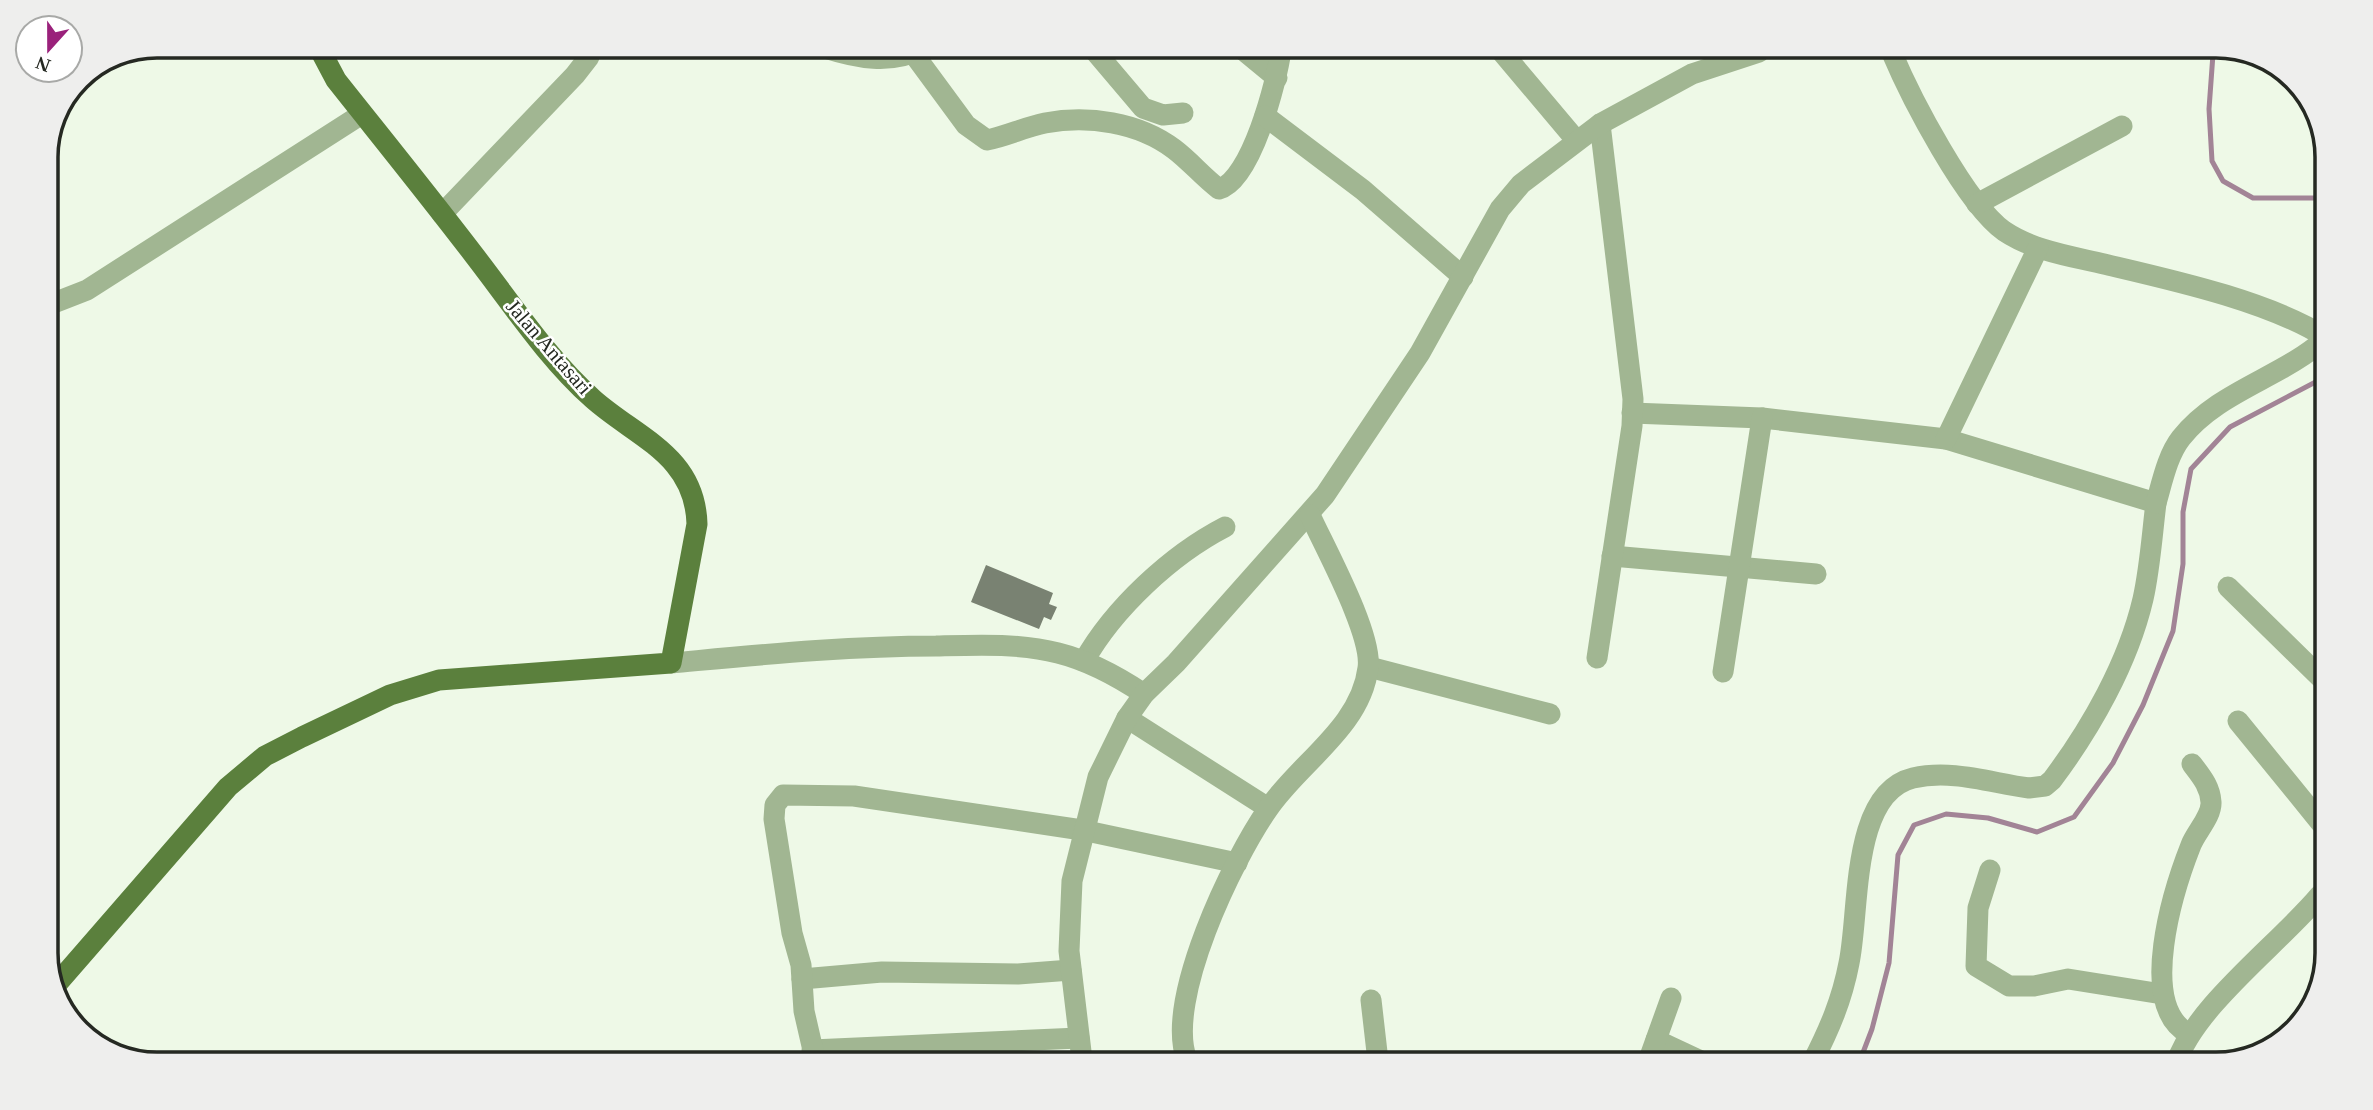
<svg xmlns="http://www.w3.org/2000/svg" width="2373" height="1110" font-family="'Times New Roman',serif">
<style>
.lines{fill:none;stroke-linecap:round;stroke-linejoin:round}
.stream{stroke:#a28496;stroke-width:5}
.building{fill:#798272}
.minor{stroke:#a1b692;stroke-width:21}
.major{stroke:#5b803d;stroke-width:21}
.labels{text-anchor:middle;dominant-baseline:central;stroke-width:5;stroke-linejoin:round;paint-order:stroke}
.street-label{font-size:21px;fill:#252922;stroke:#fff}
.rim{fill:none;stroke:#252922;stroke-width:3.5}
</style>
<rect width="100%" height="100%" fill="#eef9e7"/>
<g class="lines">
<g class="stream">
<polyline points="2213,54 2209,109 2212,161 2223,181 2253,198 2327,198"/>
<polyline points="1859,1063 1872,1029 1889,963 1898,855 1914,825 1946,814 1988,818 2037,832 2074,817 2113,763 2143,705 2173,631 2183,564 2183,512 2191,469 2230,427 2325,377"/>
</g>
</g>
<polygon class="building" points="986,565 1053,593 1049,604 1057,607 1051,620 1044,617 1039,629 971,602"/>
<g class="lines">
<g class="minor">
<path d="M825,48C856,58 891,65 921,49"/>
<polyline points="1093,49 1143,108 1163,115 1183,113"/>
<polyline points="1243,50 1277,78"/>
<polyline points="1501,51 1576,140"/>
<path d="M913,53L966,125L987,140C1007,136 1025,127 1045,123C1088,115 1138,122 1174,149C1190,161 1203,177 1219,189C1251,181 1277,81 1281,50"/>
<path d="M1892,53C1911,98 1966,204 2004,231C2034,251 2070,256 2104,264C2172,280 2268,301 2325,337"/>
<polyline points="1265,116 1363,190 1463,277"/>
<polyline points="1977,204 2122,126"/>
<polyline points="442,214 575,75 589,57 588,47"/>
<polyline points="46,306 87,290 362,114"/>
<path d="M1632,413L1762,418L1946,439L2156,503C2152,535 2150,568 2143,599C2128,663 2091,728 2052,780L2045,786L2029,788C1991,783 1952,769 1913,778C1850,793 1860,912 1849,963C1842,1000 1829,1030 1812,1063"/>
<polyline points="1946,439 2038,248"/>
<path d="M2156,503C2162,483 2167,456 2181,438C2218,391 2281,378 2325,339"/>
<polyline points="1612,556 1816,574"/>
<polyline points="2228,587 2322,679"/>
<polyline points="1597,658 1632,426 1633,399 1600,124"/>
<path d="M1084,661C1114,608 1171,555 1225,527"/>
<path d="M671,663C759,655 847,646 936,646C976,645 1019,643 1058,653C1090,661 1117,676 1144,694"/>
<polyline points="1369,667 1550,714"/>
<polyline points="1723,672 1762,418"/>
<polyline points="1127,718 1268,808"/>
<polyline points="2238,721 2321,823"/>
<polyline points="1990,870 1978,908 1976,966 2009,986 2034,986 2068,979 2162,994"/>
<polyline points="802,979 882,972 1018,974 1071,970"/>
<polyline points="1371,1000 1378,1061"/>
<path d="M2189,1034C2136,1006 2174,888 2191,845C2196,832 2212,816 2211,802C2210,786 2201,776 2192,764"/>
<polyline points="1656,1040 1703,1062"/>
<polyline points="812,1050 1079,1038"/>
<polyline points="815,1059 804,1011 801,965 792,933 774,819 775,805 783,795 854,796 1082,830 1237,863"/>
<polyline points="1082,1060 1069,951 1072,881 1098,777 1127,718 1144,694 1176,663 1325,495 1420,353 1500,209 1521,184 1600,124 1692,74 1759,52"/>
<path d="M1187,1060C1164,1001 1233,859 1268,809C1299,763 1361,727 1368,668C1373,635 1325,548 1310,515"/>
<polyline points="1648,1062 1671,998"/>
<path d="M2176,1064C2194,1007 2279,944 2320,895"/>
</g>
<path class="major" d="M55,986L228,787L265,756L302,737L390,695L439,680L671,663L697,524C695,455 637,438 593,399C547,358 512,304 474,255C429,196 382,138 336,80L318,46"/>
</g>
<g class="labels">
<g class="street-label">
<text transform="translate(549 347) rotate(49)">Jalan Antasari</text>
</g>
</g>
<path d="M0 0H2373V1110H0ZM157 58H2216A99 99 0 0 1 2315 157V953A99 99 0 0 1 2216 1052H157A99 99 0 0 1 58 953V157A99 99 0 0 1 157 58Z" fill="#eeeeed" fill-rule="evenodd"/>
<path class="rim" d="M157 58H2216A99 99 0 0 1 2315 157V953A99 99 0 0 1 2216 1052H157A99 99 0 0 1 58 953V157A99 99 0 0 1 157 58Z"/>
<g transform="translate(49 49) rotate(201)"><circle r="33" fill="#ffffff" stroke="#a8a9a7" stroke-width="2"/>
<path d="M0-5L12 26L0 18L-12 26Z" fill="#9a217b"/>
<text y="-10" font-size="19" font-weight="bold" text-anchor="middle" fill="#252922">N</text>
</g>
</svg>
